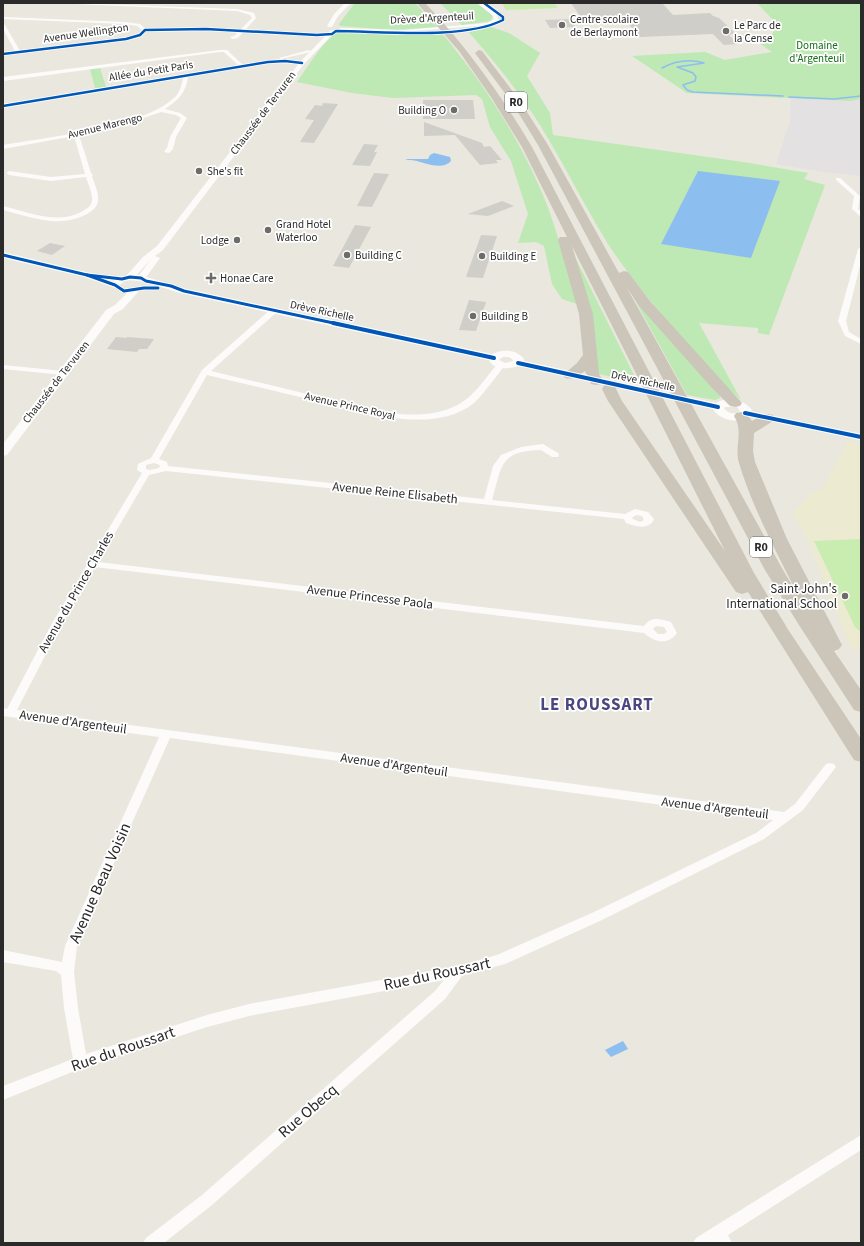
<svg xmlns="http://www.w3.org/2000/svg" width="864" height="1246" font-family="'Source Sans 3',sans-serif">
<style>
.industrial{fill:#e4e1e2}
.education{fill:#edead2}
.green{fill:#bee8b4}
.pitch{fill:#c9ecb1}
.water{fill:#8dbef0}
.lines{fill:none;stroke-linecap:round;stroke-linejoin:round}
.stream{stroke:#8dbef0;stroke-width:1.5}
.building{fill:#cfcec8}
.minor{fill:#fcfbfa;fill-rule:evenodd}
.tertiary{fill:#fcfbfa;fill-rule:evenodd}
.secondary{fill:#fcfbfa;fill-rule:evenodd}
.motorway{fill:#ccc5b9;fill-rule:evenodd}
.cycleway-far2-casing{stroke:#fff;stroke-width:4}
.cycleway-far1-casing{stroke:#fff;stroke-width:4.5}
.cycleway-casing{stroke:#fff;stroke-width:6}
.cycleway-far2{stroke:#0057b8;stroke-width:2.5}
.cycleway-far1{stroke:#0057b8;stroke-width:3}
.cycleway{stroke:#0057b8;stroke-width:4}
.poi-dot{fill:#6d6c69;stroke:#fff;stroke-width:1.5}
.labels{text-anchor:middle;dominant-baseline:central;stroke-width:3.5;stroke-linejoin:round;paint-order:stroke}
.far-street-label{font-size:11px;fill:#2a2a2a;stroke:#fff}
.far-poi-label{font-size:11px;fill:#2a2a2a;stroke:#fff;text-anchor:start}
.far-park-label{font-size:11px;fill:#146c17;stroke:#fff}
.shield{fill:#fff;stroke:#6a6a6a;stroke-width:1}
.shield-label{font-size:12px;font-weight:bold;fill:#2a2a2a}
.street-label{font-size:13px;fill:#2a2a2a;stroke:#fff}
.poi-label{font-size:13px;fill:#2a2a2a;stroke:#fff;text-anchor:end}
.near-street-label{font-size:16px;fill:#2a2a2a;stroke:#fff}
.district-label{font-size:17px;font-weight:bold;letter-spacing:1px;fill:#4a477e;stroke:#fff}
</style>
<rect width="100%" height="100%" fill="#e9e7de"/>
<polygon class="industrial" points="791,98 850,101 861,99 861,176 824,172 776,164 790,121"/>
<polygon class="education" points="847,442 861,445 861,649 852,651 808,542 792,513 813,492 822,489"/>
<g class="green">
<polygon points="355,3 415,3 437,27 394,30 340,26 339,24"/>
<polygon points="440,3 477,3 493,15 491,21 462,25"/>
<polygon points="757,3 861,3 861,99 850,101 687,93 632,56 705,52 725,60 772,52 759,43 770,41 776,23"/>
<path d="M491,27L509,33L540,53L527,76L550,113L553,135L743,162L808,173L804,179L825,185L769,335L758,333V328L699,323L741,400C724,385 709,367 693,350C663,316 633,282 608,244C584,205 564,164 540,125C519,91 493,60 466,29Z"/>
<path d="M341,31L402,33L440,31C484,83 522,142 547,205C559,238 568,271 577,304L562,299L552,284L544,246L536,242L518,243L528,214L511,161L490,127L482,99L476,95L393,98L352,93L297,82C305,71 328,33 341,31Z"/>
<polygon points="100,68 106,87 95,88 90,69"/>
<polygon points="576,259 638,383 595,373"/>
<polygon points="626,284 720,394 720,398 715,400 687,395"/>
</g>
<g class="pitch">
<polygon points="502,3 554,3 558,8 506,10"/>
<polygon points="861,539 861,632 855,627 814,541"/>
</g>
<g class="water">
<path d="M434,153L450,157L451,161C443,170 427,164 417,161C413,160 409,161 405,159H428L430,155Z"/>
<polygon points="698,171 780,181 751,258 661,244"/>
<polygon points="623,1041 628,1049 611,1057 605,1050"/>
</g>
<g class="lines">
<g class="stream">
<path d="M662,68C675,61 690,59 704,63L677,67L693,73L696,77L695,81L683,85L687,90L693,92L783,96"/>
<polyline points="789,97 834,99 861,96"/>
</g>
</g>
<g class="building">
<polygon points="571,3 662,3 673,15 710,13 713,16 719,18 735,33 729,35 738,44 724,45 713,34 640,37 626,21 585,23"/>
<polygon points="570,19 576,27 550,28 545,20"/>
<polygon points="423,100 473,100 475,119 423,119"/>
<polygon points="323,103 338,104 314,143 300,142 314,120 305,119 315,105 322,106"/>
<polygon points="424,122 482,143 484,147 490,146 502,160 496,160 498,163 480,165 455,135 424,136"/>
<polygon points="364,144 378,145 374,152 377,152 370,166 352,165"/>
<polygon points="374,173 389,174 372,207 357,206"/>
<polygon points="502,201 514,206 488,216 468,214"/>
<polygon points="355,225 371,227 349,268 333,266"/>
<polygon points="481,235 497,236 483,278 466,277"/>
<polygon points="50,243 65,246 52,255 37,251"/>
<polygon points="469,300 486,302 476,331 459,330"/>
<polygon points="116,337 126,338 127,337 154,339 147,349 139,349 137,352 107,349"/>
</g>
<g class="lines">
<g class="minor">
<polygon points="72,3 237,9 254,13 256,18 238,38 232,39 230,37 234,36 239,31 146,31 142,36 126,40 3,55 3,53 15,51 3,29 3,24 5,25 20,51 126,38 138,34 142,30 137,26 125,24 3,19 3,17 125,22 140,24 146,29 241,29 252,18 250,15 237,11 74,4"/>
<path d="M477,3C485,3 498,13 499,21L488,25L404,32L341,30L339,29L341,28L404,30L487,23L494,19L493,16Z"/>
<path d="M220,50H227L243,65L285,60L304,63C301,65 278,63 271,63C244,65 215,72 188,77C186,93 178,100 165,109L180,113L187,118L176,137L173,149L169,153L164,152L167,148L170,137L181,118L176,115L161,112L123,125L79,135L91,173L93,175L92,176C94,183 99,193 98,200C98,207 92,211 87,214C60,229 30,217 3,210V206C28,212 57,225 81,212C86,209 91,207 92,201C93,194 88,184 86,177L51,181L9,175L6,173L9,171L51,177L85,174L74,136L3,149V145C47,137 143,128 175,97C180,92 182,84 183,78L3,108V104L238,65L224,52H220L3,81V77Z"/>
<polygon points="309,50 311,52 281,59 279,58"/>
<polygon points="836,178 840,178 860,196 858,209 861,211 861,217 852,209 854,196 836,180"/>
<polygon points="861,247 861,262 846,321 849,332 861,339 861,344 845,336 838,321 858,249"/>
<path d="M271,309H274L278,311L211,371C244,379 278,387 311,395C352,405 409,425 451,408C472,400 484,380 498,363H504L505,365C498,374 482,396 474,403C432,437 354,410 308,399C275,391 241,383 207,375L159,459L167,462L168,466L484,499L493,466L501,455L521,447L543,444L558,453L559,455L558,457H552L541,450C499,451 502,466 492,500L625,514L635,509L648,512L654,519C649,531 635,526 626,523L624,519L166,471L149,475L98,562L644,626C652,616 659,619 671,622L677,633C668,646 654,642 644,633L95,567L61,625L17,710L784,812L795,804L826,764L830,763L834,764L836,767L803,810L764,839L602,920L505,964L462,976L445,999L212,1205L164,1243H143L146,1238L202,1195L435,991L444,980L249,1016L207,1027L82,1068L3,1100V1086L73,1059L64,1008L61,975L56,971L3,962V950L62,962L65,946L159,737L3,716V708L7,709L51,625L142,473L137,470L138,464L151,458L202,370ZM154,463L160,465L159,468L150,470L146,469V465ZM636,515L642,516L644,520L640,522L633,519L632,518ZM656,626L664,627L667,632L664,634H658L653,629ZM170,738L773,820L756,833L594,912L497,955L458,966L249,1004L207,1015L86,1054L78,1008L74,972L77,946Z"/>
<polygon points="3,365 63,371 67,373 63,375 3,369"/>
<polygon points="861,1135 861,1150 728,1235 732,1243 693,1243 696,1238"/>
</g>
<g class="tertiary">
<polygon points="345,3 351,3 338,16 332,27 328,27 327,26 334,14"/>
<polygon points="331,30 336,31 304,64 163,250 155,256 160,258 144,280 138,280 137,278 151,259 133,279 127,279 126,277 127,275 143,257 157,246 300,62"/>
<polygon points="745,410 861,434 861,440 742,415 740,413 742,411"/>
</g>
<g class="secondary">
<path d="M3,252L90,273L113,281L119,277L136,274L187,289L492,354C503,349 516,349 524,359V361L716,403C727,396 744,399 752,410C746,426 720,422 713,409L519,366C509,369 494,371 489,360L184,294C170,291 138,277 125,281C121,283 119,287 115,288L84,277L3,258ZM503,357H509L513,360V361L505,363L499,360ZM726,407H737L740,411C735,415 728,414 724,408Z"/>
<polygon points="135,287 138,288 140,290 138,292 123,309 114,314 7,455 3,456 3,444 106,310 115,305 132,288"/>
</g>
<g class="motorway">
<path d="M417,3H425C467,47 501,95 532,147L754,573L789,631L861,739V762L854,760L748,592L742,594L736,592L608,401L602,389C606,382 609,380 617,382L619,385L616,389L622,401L725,551L572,246L593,314L599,374L603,381L601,384L596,385L591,384L585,371C578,376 574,380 565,378L563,375L577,363L583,355L579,314L558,240L560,237H567L522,147L491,97L459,51Z"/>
<path d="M479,50L482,51L520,101L548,145L619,273L624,271L628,272L650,301L742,403L740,406L735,407L730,406L712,388L640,307L627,288L783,570L798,595C777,553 753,509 739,463C734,447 744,431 734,416L736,413L741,412L746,413L752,421L763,415L768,414L773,415L775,418L773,421L754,433L753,451L755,462L787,539L842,645L839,649L834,651L861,690V712L854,710L799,625L765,570L538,145L513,104L475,53Z"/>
</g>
<defs>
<g id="cycleway-far2">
<path d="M3,54L126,39L140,35L145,30L206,29L317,35L332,34L336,31C381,31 464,40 503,20V17L484,3"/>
<polyline points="3,106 268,62 285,61 302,63"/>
</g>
<g id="cycleway-far1">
<polyline points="3,255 87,275 115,285 124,291 144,288 158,288"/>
<polyline points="87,275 122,279 130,277 141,278 146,281 171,286 184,291 338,324"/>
</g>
<g id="cycleway">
<polyline points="333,323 494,358"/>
<polyline points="518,363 718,407"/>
<polyline points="745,413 861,437"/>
</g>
</defs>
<use href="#cycleway-far2" class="cycleway-far2-casing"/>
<use href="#cycleway-far1" class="cycleway-far1-casing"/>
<use href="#cycleway" class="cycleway-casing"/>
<use href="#cycleway-far2" class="cycleway-far2"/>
<use href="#cycleway-far1" class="cycleway-far1"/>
<use href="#cycleway" class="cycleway"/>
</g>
<g class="poi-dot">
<circle cx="562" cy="25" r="4"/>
<circle cx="726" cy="31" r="4"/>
<circle cx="454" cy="110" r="4"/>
<circle cx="199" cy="171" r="4"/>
<circle cx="268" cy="230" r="4"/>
<circle cx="237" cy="240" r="4"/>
<circle cx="347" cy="255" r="4"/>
<circle cx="482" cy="256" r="4"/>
<path d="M209 272h4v4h4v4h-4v4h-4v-4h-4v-4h4z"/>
<circle cx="473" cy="316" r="4"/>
<circle cx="845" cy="596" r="4"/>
</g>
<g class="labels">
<g class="far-street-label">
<text transform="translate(432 18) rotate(-3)">Drève d'Argenteuil</text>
<text transform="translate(86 33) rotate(-8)">Avenue Wellington</text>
<text transform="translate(151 71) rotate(-9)">Allée du Petit Paris</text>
<text transform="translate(263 113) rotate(-53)">Chaussée de Tervuren</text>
<text transform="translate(105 126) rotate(-14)">Avenue Marengo</text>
<text transform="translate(322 311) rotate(12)">Drève Richelle</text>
<text transform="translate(643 381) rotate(12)">Drève Richelle</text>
<text transform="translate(56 382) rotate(-52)">Chaussée de Tervuren</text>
<text transform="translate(350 406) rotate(13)">Avenue Prince Royal</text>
</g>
<g class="far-poi-label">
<text x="570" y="19">Centre scolaire<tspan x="570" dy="13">de Berlaymont</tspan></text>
<text x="734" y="25">Le Parc de<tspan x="734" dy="13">la Cense</tspan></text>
<text x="446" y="110" text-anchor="end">Building O</text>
<text x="207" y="171">She's fit</text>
<text x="276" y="224">Grand Hotel<tspan x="276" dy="13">Waterloo</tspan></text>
<text x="229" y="240" text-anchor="end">Lodge</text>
<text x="355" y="255">Building C</text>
<text x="490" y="256">Building E</text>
<text x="220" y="278">Honae Care</text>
<text x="481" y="316">Building B</text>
</g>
<g class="far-park-label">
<text x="817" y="45">Domaine<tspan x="817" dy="13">d'Argenteuil</tspan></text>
</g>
<g class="shield">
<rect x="505" y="92" width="22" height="20" rx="3"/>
<rect x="750" y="537" width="22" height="20" rx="3"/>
</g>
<g class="shield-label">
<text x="516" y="102">R0</text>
<text x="761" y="547">R0</text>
</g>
<g class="street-label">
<text transform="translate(395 493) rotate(6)">Avenue Reine Elisabeth</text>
<text transform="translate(76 592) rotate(-60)">Avenue du Prince Charles</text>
<text transform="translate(370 597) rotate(7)">Avenue Princesse Paola</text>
<text transform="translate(73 722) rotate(8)">Avenue d'Argenteuil</text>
<text transform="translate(394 765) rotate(8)">Avenue d'Argenteuil</text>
<text transform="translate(715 808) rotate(7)">Avenue d'Argenteuil</text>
</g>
<g class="poi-label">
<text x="837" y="589">Saint John's<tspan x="837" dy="15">International School</tspan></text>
</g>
<g class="near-street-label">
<text transform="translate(100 883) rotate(-66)">Avenue Beau Voisin</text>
<text transform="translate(437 974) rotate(-12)">Rue du Roussart</text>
<text transform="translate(123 1049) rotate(-19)">Rue du Roussart</text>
<text transform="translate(308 1111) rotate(-41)">Rue Obecq</text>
</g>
<g class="district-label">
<text x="597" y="705">LE ROUSSART</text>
</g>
</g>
<rect width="864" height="1246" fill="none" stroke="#2a2a2a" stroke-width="8"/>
</svg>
